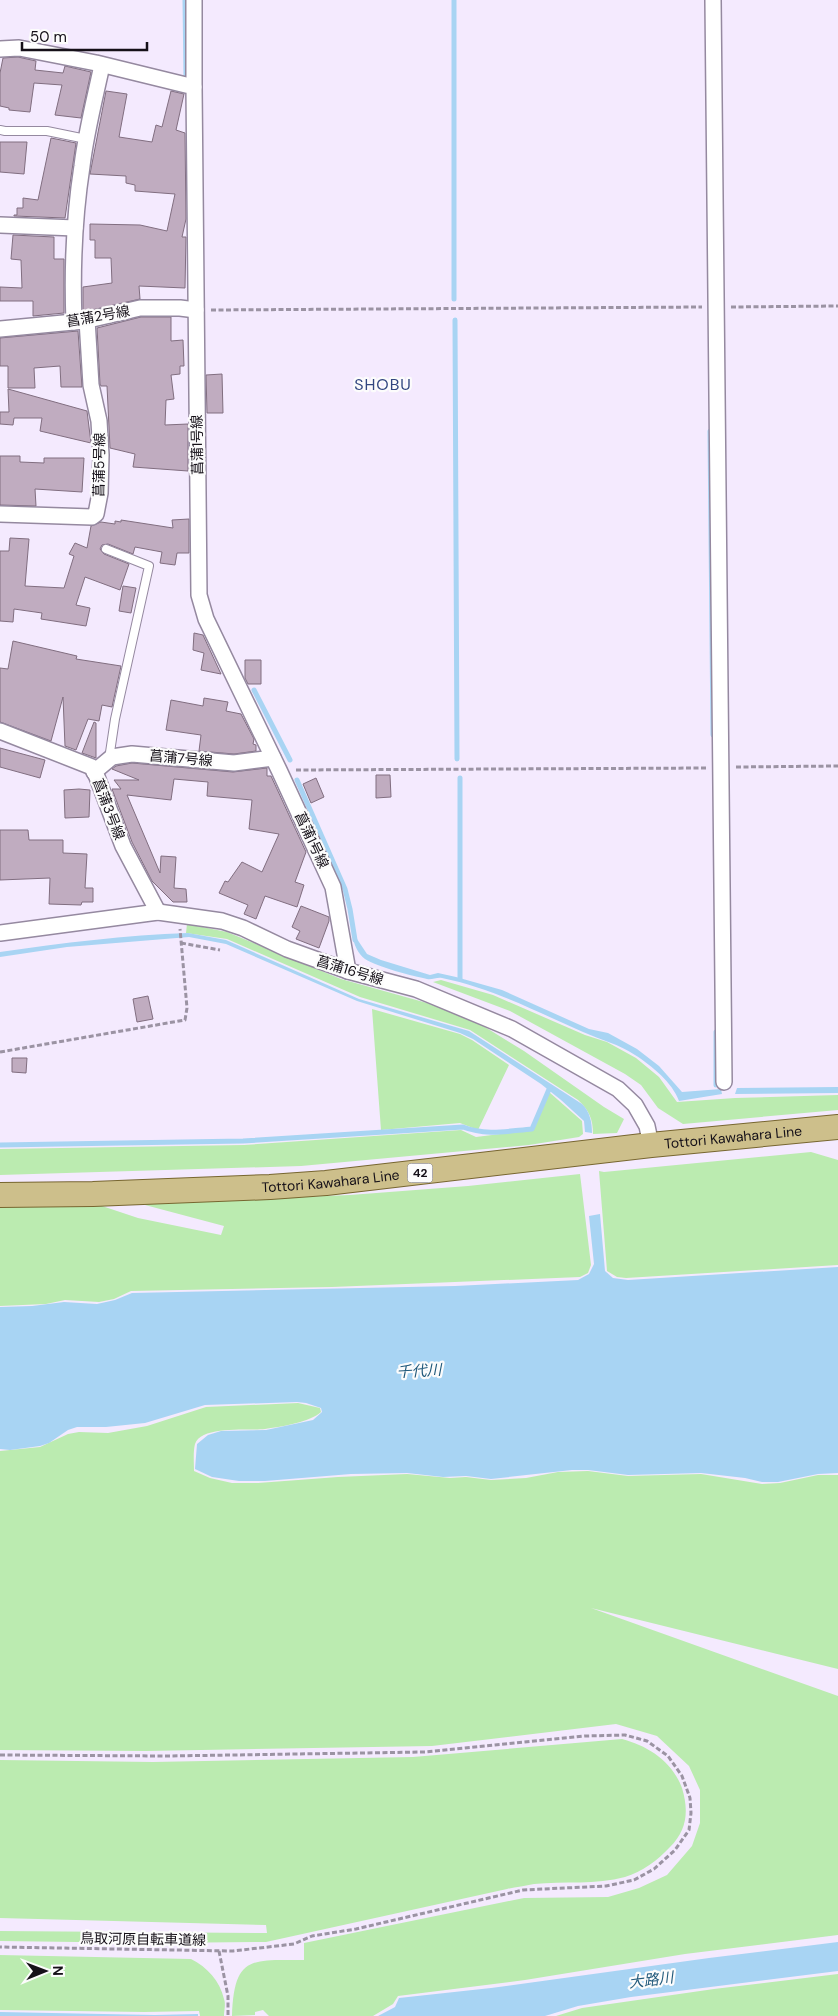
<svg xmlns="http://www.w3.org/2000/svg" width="838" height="2016" font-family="'DM Sans','Noto Sans JP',sans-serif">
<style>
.green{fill:#bbebb0}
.water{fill:#a8d4f3}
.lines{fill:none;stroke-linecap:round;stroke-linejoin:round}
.stream{stroke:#a8d4f3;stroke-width:5}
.building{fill:#c0acc0;stroke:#816e80}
.lane-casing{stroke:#9589a0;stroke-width:10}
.street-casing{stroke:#9589a0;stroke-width:18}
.primary-casing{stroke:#776630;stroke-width:26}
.path{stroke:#9b93a3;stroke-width:3;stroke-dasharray:5 2.5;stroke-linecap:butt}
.lane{stroke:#fff;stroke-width:8}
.street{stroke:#fff;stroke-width:15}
.primary{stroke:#cdbf8b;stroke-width:24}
.labels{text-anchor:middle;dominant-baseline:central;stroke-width:4.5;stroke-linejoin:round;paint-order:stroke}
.shield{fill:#fcfcfc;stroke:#5a575c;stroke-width:1}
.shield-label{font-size:12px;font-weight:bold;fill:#151018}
.street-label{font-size:14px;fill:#151018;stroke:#fcfcfc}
.water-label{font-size:15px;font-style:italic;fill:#20597b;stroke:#fcfcfc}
.quarter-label{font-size:16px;letter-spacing:1px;fill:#324680;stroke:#fcfcfc}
</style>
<rect width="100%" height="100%" fill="#f4eafe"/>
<g class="green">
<path d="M187,924L227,932L341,979L427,1003L472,1019L524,1051L604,1107L624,1119L617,1133L593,1134C593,1119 589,1110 578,1100L470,1030L360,997L227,939L186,933Z"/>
<polygon points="441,980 493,995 585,1035 607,1042 636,1058 659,1077 677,1102 735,1098 838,1095 838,1110 683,1124 658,1108 641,1085 625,1074 510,1011 433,982"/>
<polygon points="372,1009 460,1034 472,1040 509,1065 478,1130 460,1123 381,1130"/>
<polygon points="549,1092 582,1121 583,1134 579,1137 529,1145 301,1166 0,1175 0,1149 244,1145 461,1130 476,1137 532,1130"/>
<polygon points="811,1152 838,1160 838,1265 626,1278 617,1277 607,1271 599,1171 604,1172"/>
<polygon points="580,1174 591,1265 588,1273 580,1277 332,1287 131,1291 114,1299 99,1302 65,1300 46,1304 0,1306 0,1207 96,1204 138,1218 221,1235 224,1226 145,1205 143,1203 350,1195 468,1186"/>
<path d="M298,1403L320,1408L321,1412C311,1422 279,1427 265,1429C250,1431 201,1425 195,1444C193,1451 194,1464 194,1471L210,1478L232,1483H258L338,1477L407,1474L450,1478L466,1477L491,1480L526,1478L558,1472L588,1471L628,1476L701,1474L762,1484L780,1483L818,1475H838V1669L591,1608L838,1696V1935L685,1954L525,1980L398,1996L393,2004L373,2016H269L263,2010L255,2012V2015L232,2016C234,1955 252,1960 304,1960V1943L524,1898L608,1897L639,1888L667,1875L692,1846L700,1823V1790L689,1766L657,1736L616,1724L432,1746L146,1751L0,1750V1451L40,1447L68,1434L79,1432L108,1433L147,1426L206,1407Z"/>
<path d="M622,1739C648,1746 672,1761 682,1788C689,1811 687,1830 670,1847C658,1860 642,1872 625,1877C596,1885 564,1881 534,1884C525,1886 516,1887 507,1889L266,1942L154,1943L0,1941V1931L267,1933L266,1925L0,1918V1760L153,1762L413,1757Z"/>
<path d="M0,1955L191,1959C207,1967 220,1981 224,1999C226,2004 224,2011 224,2016H200L199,2011L144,2012L0,2010Z"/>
<polygon points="838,1974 838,2016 556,2016 582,2008 714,1989"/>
</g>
<g class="water">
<path d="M188,933L226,940L359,999L469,1031L582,1104C590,1112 592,1122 592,1133L585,1132L584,1121L561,1100L541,1084L473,1039L460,1033L357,1001L226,944L189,937L67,947L0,957V952C62,943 126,935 188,933Z"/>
<path d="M353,933L367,954L381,960L430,975L438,973L456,977L502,990L589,1029L608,1033L637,1049L659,1066L682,1092L721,1089L722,1094L679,1101C672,1082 652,1066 635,1055C619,1044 601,1040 583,1032C537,1012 492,988 442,978C437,977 432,980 427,979C413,976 377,967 365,959C358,954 352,942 353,933Z"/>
<polygon points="838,1087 838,1093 735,1094 737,1088"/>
<polygon points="600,1214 605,1271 613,1278 628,1280 838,1267 838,1473 818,1474 778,1482 762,1482 745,1478 701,1473 628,1475 588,1470 572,1470 491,1479 466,1476 443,1477 407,1473 351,1474 265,1481 239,1481 212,1477 195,1469 197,1444 208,1435 221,1431 266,1430 313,1420 322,1412 321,1408 306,1403 297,1402 205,1405 145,1423 106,1427 77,1427 68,1430 49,1443 40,1446 10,1450 0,1449 0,1307 32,1306 64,1302 97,1304 115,1300 132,1293 455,1286 578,1280 589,1274 594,1264 589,1216"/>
<polygon points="838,1942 838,1971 631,1997 578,2006 545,2016 378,2016 395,2007 399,1998 491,1988 709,1958"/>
<polygon points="0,2012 155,2015 198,2014 198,2016 0,2016"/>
</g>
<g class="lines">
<g class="stream">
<polyline points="185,0 186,79"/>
<polyline points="454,0 454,299"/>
<polyline points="455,320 457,759"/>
<polyline points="710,431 713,735"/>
<polyline points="254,690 290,760"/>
<polyline points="460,778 460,979"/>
<polyline points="297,780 345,889 350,909 355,940"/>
<polyline points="716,1032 716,1085"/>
<path d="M0,1145L243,1141L463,1127C486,1136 508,1131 532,1129L550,1087"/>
</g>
</g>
<g class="building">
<polygon points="18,57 36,61 35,70 63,73 65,66 91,72 81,118 55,115 62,85 34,83 30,112 9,110 9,108 0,106 0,73 3,58"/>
<polygon points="106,91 127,94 119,137 152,142 156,125 162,127 171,91 184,94 176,130 185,133 186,219 182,237 186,237 185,288 139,286 140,299 83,312 83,287 112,283 111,258 95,258 95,240 90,240 90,224 140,225 167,231 175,194 135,191 135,185 126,183 126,176 90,174"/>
<polygon points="51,138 76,143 65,218 14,216 14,215 17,215 17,208 23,208 23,198 38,200"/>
<polygon points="0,142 27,142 24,174 0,172"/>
<polygon points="13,235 54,237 54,259 64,259 64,313 33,316 33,301 0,301 0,287 22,288 21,260 11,259"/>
<polygon points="141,317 171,317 171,341 183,340 184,366 180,366 180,374 171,375 174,399 166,400 165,425 188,424 188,471 133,467 135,454 110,448 107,386 101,386 100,384 97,328"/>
<polygon points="78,331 82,387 61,387 60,366 34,368 35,388 8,388 8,366 0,366 0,338"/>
<polygon points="222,374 223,413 207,413 206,375"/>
<polygon points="8,389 87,411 91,443 40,431 42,418 14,418 13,425 0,424 0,412 9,412"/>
<polygon points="0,456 20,456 20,462 44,463 44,458 84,458 82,492 35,489 36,506 0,505"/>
<polygon points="189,519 189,553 177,553 175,565 160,563 162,552 135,547 133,554 108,544 102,545 100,549 104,554 129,564 120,590 85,577 76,605 90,608 86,626 41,619 42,613 14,609 13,622 0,621 0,551 9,551 10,538 29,539 25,586 64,588 74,556 69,554 75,543 87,548 91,526 101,522 115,524 115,521 121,522 121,520 173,528 172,520"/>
<polygon points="123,586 136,588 131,613 119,611"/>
<polygon points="194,633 203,635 221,674 201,670 204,653 193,650"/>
<polygon points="13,641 77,656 76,659 121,666 112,707 102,705 99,721 88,719 76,750 65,746 63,697 51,741 0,722 0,668 8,669"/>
<polygon points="245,660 261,660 261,684 248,684 245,678"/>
<polygon points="204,698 228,702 226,711 241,714 254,739 253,744 256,745 256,751 234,754 199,751 201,735 166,730 171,700 203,706"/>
<polygon points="94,722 96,723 96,758 82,753"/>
<polygon points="0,748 45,760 40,778 0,767"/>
<polygon points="132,763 233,772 267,768 267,776 271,776 306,852 295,882 304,885 297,907 265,896 256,919 244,914 248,905 219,893 225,881 228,882 242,862 262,872 279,834 249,829 252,800 207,796 208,782 174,779 171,800 127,795 160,873 161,856 176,857 174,888 186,889 187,902 173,902 152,881 132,842 112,789 121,789 114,780 139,780 112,769 116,766"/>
<polygon points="376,775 390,775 391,797 376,798"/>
<polygon points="316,778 324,797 311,803 303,784"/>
<polygon points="79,789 90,790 89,817 65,818 64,790"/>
<polygon points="0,830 28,830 29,840 63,840 63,853 87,854 85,888 93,888 93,902 82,902 81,905 49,904 50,878 0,880"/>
<polygon points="301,906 329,917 329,921 319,948 296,939 300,931 292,927"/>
<polygon points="148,996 153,1019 137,1022 133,999"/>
<polygon points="12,1058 27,1058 26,1073 12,1072"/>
</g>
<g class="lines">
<defs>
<g id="lane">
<polyline points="0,130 5,131 47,131 86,139"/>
<polyline points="106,549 149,566 115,719 109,759"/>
</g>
<g id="street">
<polyline points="194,0 194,87"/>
<polyline points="713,0 724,1082"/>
<polyline points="0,49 19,48 96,63 194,87 199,595 206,619 279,770 333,887 348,971"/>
<polyline points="0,225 75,228"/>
<path d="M74,322C72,270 74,218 82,166C86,132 95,98 102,65"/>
<polyline points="0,329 84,321 140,308 180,308 196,310"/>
<polyline points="0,514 92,517 96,514 100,493 101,455 99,421 91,385 87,320"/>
<polyline points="0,731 92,767 97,777 123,846 158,912"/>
<polyline points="94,772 112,757 132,754 234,763 273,758"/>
<polyline points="0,933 158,912 222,921 243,928 287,949 348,971 416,989 512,1029 618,1089 635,1105 647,1126 651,1145"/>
</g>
<g id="primary">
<path id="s1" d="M0,1195L93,1194L270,1187L326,1183L651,1145L838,1127"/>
</g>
</defs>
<use href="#lane" class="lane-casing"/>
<use href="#street" class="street-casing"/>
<use href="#primary" class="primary-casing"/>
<g class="path">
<polyline points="731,307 838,306"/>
<polyline points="211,310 702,307"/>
<polyline points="736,767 838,766"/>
<polyline points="296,770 707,768"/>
<polyline points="181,943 220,950"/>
<polyline points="0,1052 185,1020 187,1008 180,929"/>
<polyline points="0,1755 168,1756 425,1752 585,1736 625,1735 647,1741 668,1756 682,1776 690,1798 691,1813 689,1830 675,1850 654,1869 634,1880 606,1886 523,1890 356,1929 312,1936 294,1944 233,1951 0,1947"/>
<polyline points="219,1951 228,1996 228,2016"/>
</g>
<use href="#lane" class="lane"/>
<use href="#street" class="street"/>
<use href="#primary" class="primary"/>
</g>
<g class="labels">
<rect class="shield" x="407.5" y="1163.5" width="25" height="19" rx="4"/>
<g class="shield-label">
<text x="420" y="1173">42</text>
</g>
<g class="street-label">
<text transform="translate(98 316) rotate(-10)">菖蒲2号線</text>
<text transform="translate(197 445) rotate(-91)">菖蒲1号線</text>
<text transform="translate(99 465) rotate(-89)">菖蒲5号線</text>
<text transform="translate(181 758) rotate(5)">菖蒲7号線</text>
<text transform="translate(109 809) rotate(69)">菖蒲3号線</text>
<text transform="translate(312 840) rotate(65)">菖蒲1号線</text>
<text transform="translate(350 970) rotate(17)">菖蒲16号線</text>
<text stroke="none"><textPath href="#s1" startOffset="736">Tottori Kawahara Line</textPath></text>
<text stroke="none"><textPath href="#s1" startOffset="331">Tottori Kawahara Line</textPath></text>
<text transform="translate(143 1939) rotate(1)">鳥取河原自転車道線</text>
</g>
<g class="water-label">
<text transform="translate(419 1371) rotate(-3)">千代川</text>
<text transform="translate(651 1980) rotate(-7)">大路川</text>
</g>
<g class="quarter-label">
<text x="383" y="384">SHOBU</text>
</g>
</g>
<g transform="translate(45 1971) rotate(89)" stroke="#fcfcfc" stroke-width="4" paint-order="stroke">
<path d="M0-4L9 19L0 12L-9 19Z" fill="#151018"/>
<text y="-8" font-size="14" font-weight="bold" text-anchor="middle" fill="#151018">N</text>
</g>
<path d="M22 42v8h125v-8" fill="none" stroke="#151018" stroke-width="2.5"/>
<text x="30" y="42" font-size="15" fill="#151018" stroke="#fcfcfc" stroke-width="4" paint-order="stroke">50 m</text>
</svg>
